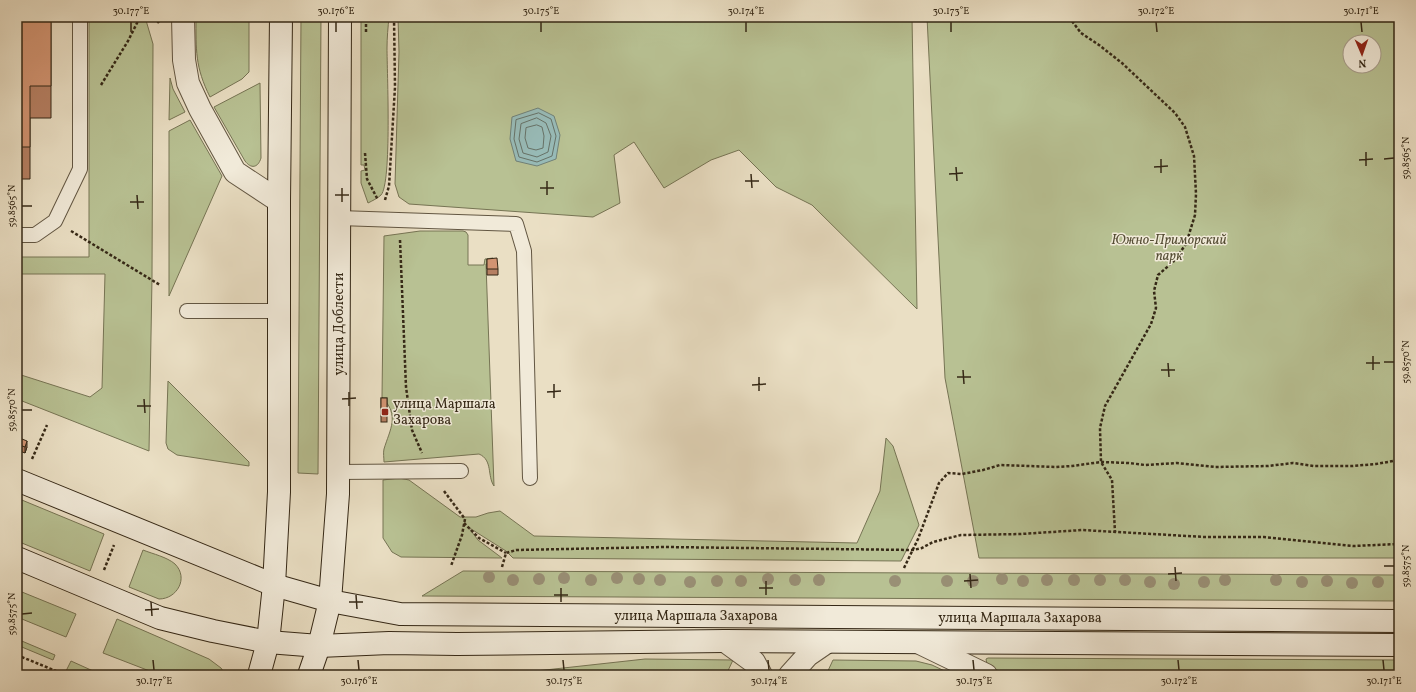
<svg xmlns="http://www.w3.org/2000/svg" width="1416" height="692" font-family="Vollkorn,serif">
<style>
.green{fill:#b8c193;stroke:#767454;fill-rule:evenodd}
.water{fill:#98bcb9;stroke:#708178}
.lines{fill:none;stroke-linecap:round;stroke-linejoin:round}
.shore{stroke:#667268;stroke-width:1}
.lane-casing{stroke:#625642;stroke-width:16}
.street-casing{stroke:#625642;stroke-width:24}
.secondary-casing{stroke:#352816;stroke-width:24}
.path{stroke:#352816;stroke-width:2.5;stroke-dasharray:3 2;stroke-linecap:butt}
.lane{stroke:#f1ead9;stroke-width:14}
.street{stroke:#f1ead9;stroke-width:22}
.secondary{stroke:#f1ead9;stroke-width:22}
.tree{fill:#998f75}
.wall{fill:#b57f62;stroke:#352816}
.shaded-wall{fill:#936850;stroke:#352816}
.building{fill:#d29472;stroke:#352816}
.ticks{fill:none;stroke:#352816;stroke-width:1.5}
.poi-dot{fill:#8f2418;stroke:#f1ead9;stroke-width:1.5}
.labels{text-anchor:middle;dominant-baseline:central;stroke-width:3;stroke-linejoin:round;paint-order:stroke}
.park-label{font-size:14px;font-style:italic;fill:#564e35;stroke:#f1ead9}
.street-label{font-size:14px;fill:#352816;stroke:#f1ead9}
.poi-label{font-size:14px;fill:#352816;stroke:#f1ead9;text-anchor:start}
.neatline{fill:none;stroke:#352816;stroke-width:1.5}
.ticks-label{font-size:10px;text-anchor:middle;fill:#352816}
</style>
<rect width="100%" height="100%" fill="#eadfc4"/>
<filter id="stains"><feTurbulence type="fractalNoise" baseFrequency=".005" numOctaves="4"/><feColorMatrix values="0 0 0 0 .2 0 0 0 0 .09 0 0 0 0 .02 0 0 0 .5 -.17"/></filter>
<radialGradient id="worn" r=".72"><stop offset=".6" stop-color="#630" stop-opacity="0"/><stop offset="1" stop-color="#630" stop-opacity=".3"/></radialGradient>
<g class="green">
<polygon points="89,17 145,17 153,44 152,278 149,451 17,399 17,371 18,374 90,397 102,388 105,274 17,274 17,257 89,257"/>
<path d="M196,17H249V72L242,79L210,97C195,67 196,50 196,17Z"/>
<polygon points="301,17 321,17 318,474 298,473"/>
<path d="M361,17H389C388,27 387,38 387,48C387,70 392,183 381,195C378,198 372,201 368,203L361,183V171L365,170L364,165H361Z"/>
<polygon points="398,17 912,17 917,309 812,205 776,187 739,150 711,160 664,188 634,142 614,155 620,203 593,217 409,204 399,197 395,184 399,52"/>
<path d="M927,17H1399V558H979L945,378ZM1350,42H1374V66H1350Z"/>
<polygon points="170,78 173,89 185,112 169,120"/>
<path d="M260,83L261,158C258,168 251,169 245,161L214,107Z"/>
<polygon points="190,120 222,176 169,296 169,131"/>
<path d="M420,231H463L466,232L468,235V265H484L485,259L493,258V263L486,264L494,486C487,476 493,460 479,454L384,462C384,458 383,453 384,449C390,429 400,416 382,397L384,236Z"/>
<polygon points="168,381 249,462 249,466 177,455 168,449 166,443"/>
<polygon points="886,438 893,446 919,525 901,561 513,558 506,551 468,527 478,540 502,558 401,557 392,552 383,538 383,480 399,478 409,480 460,517 476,517 488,513 500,511 534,536 857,543 880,491"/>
<polygon points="17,498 104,534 90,571 17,541"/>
<path d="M143,550C153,554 167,557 175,564C189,578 177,599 159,599L129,587Z"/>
<polygon points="463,571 1399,575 1399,601 422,596"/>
<polygon points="17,590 76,614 66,637 17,617"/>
<polygon points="117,619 209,659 221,668 226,675 160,675 103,653"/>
<polygon points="17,639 55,655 53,660 17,645"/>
<path d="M988,658L1399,660V675L1007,673C999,671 986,668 986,659Z"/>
<polygon points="645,659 733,660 726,675 537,675 536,671"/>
<polygon points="833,660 916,661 932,665 951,674 954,673 956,675 826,675"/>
<polygon points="71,661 102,675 64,675"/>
</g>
<polygon class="water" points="538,108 554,116 560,135 556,159 537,166 516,161 510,139 512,117"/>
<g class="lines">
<g class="shore">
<polygon points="539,113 551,119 556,136 552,156 537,162 519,157 514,139 516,120"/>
<polygon points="537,118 546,123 551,136 548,152 537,157 523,153 519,139 521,124"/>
<polygon points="537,125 542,127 544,136 543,148 536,150 528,148 525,138 526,128"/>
</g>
<defs>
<g id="lane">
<polyline points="339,218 516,224 524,251 530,478"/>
<polyline points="17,235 35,235 55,221 80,169 80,17"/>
<polyline points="187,311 279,311"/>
<polyline points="338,472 461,471"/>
</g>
<g id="street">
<polyline points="183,17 184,60 188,83 200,109 235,172 279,201"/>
<polyline points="725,641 754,662 761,675"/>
<polyline points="920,643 986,675"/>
<polyline points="790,675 808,655 827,642"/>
</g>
<g id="secondary">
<polyline points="17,480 274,585 330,601 400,614 1399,621"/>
<polyline points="17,558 160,618 213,631 268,642 319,646 389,643 457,644 725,641 1399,645"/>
<polyline points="259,675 268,642 274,585 279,492 279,201 281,17"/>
<polyline points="309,675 319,646 330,601 338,494 340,17"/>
</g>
</defs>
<use href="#lane" class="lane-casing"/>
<use href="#street" class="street-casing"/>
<use href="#secondary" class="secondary-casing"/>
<g class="path">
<polyline points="154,17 159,23"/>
<polyline points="1069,17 1081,33 1099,45 1122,63 1175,113 1185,127 1194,156 1196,194 1195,215 1186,244 1173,262 1158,275 1154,291 1156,308 1151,324 1105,406 1100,428 1101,462 1112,480 1115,532"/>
<polyline points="366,32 366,17"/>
<polyline points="101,85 128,41 140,17"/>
<polyline points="365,153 367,179 378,200"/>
<polyline points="385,200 389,186 395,87 394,17"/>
<polyline points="71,231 160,285"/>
<polyline points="400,240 406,387 412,430 422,453"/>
<polyline points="32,459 47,425"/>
<polyline points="444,491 465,519 462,535 451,566"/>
<polyline points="464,523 479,538 506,553"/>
<polyline points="502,567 506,553 516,550 664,547 913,550 922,548 933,542 961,535 1021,534 1082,530 1205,537 1264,537 1353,546 1399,544"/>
<polyline points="904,568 918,539 939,483 948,473 962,474 983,470 1000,465 1056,467 1072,466 1101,462 1129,463 1145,465 1177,463 1215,467 1268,466 1293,463 1314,466 1352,466 1376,464 1399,460"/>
<polyline points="104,570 114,545"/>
<polyline points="17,655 56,671"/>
<polyline points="129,675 130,672"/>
</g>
<use href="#lane" class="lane"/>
<use href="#street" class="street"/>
<use href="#secondary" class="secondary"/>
</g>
<g class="tree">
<circle cx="489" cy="577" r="6"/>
<circle cx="564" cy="578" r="6"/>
<circle cx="617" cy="578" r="6"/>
<circle cx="539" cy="579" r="6"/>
<circle cx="639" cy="579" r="6"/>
<circle cx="768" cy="579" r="6"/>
<circle cx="1002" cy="579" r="6"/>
<circle cx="513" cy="580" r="6"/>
<circle cx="591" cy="580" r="6"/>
<circle cx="660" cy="580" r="6"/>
<circle cx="795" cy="580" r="6"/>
<circle cx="819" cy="580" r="6"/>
<circle cx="1047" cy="580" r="6"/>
<circle cx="1074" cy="580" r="6"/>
<circle cx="1100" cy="580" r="6"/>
<circle cx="1125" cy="580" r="6"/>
<circle cx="1225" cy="580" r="6"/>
<circle cx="1276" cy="580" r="6"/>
<circle cx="717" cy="581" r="6"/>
<circle cx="741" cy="581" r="6"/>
<circle cx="895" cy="581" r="6"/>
<circle cx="947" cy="581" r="6"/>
<circle cx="973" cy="581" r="6"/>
<circle cx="1023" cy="581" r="6"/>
<circle cx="1327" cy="581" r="6"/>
<circle cx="690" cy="582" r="6"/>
<circle cx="1150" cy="582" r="6"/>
<circle cx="1204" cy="582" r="6"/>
<circle cx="1302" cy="582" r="6"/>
<circle cx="1378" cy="582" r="6"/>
<circle cx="1352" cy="583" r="6"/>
<circle cx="1174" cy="584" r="6"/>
</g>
<g class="wall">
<polygon points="17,17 51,17 51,118 30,118 30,179 17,179"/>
<polygon points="487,259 498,269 498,275 487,275"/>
<rect x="381" y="398" width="6" height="24"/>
<polygon points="17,437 27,447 25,453 17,450"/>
</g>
<g class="shaded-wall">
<polygon points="27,441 27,447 25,453 25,447"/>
<polygon points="20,636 20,670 18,675 17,675 17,643"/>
</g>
<g class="building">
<polygon points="17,17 51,17 51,86 30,86 30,147 17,147"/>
<polygon points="497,258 498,269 487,269 487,259"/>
<rect x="381" y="398" width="6" height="18"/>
<polygon points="17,437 27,441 25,447 17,444"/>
<polygon points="17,635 20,636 17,643"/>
<polygon points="451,672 470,673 470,675 451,675"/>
</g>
<path class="ticks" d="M131,22V32M336,22V32M541,22V32M746,22V32M951,22V32M1156,22L1157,32M1361,22L1362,32M1366,152V166M1161,159V173M1384,159L1394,158M1359,160L1373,159M956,167L957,181M1154,167L1168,166M751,174L752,188M949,174L963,173M547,181V195M745,181H759M342,188V202M540,188H554M137,195L138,209M335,195H349M130,202H144M22,206H32M1373,356V370M1384,362H1394M1168,363L1169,377M1366,363H1380M963,370L964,384M1161,370H1175M759,377V391M957,377H971M554,384V398M752,385L766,384M349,392V406M547,392L561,391M144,399L145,413M342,399L356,398M137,406H151M22,410H32M1384,566H1394M1175,567L1176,581M970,574L971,588M1168,574L1182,573M766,581V595M964,581L978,580M561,588V602M759,588H773M356,595L357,609M554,595H568M151,602L152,616M349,602H363M145,610L159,609M22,614L32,613M153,660L154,670M358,660L359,670M563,660L564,670M768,660L769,670M973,660L974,670M1178,660L1179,670M1383,660L1384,670"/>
<rect class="poi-dot" x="381" y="408" width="8" height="8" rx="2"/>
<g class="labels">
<g class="park-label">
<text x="1169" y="240">Южно-Приморский<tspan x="1169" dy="16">парк</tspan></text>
</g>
<g class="street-label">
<text transform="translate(339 324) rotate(-90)">улица Доблести</text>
<text x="696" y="616">улица Маршала Захарова</text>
<text x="1020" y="618">улица Маршала Захарова</text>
</g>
<g class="poi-label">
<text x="393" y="404">улица Маршала<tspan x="393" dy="16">Захарова</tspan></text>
</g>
</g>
<rect width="1416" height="692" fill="none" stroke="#eadfc4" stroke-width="44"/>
<g transform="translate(1362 54) rotate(178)"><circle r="19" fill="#f1ead9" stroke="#a69c8b"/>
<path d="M0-3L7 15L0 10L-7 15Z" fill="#8f2418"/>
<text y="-6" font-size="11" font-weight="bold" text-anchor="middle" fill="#352816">N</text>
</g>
<rect x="22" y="22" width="1372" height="648" class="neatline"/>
<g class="ticks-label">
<text x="131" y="14">30.177°E</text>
<text x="336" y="14">30.176°E</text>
<text x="541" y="14">30.175°E</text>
<text x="746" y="14">30.174°E</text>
<text x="951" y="14">30.173°E</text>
<text x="1156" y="14">30.172°E</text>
<text x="1361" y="14">30.171°E</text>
<text transform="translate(1405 158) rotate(-90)" y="4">59.8565°N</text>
<text transform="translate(11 206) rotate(-90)" y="4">59.8565°N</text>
<text transform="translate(1405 362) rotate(-90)" y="4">59.8570°N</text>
<text transform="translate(11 410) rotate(-90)" y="4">59.8570°N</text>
<text transform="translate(1405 566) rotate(-90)" y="4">59.8575°N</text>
<text transform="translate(11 614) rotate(-90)" y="4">59.8575°N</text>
<text x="154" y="684">30.177°E</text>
<text x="359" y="684">30.176°E</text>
<text x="564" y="684">30.175°E</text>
<text x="769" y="684">30.174°E</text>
<text x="974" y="684">30.173°E</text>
<text x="1179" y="684">30.172°E</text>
<text x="1384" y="684">30.171°E</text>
</g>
<rect width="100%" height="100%" filter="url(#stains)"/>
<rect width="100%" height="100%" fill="url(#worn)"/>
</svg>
